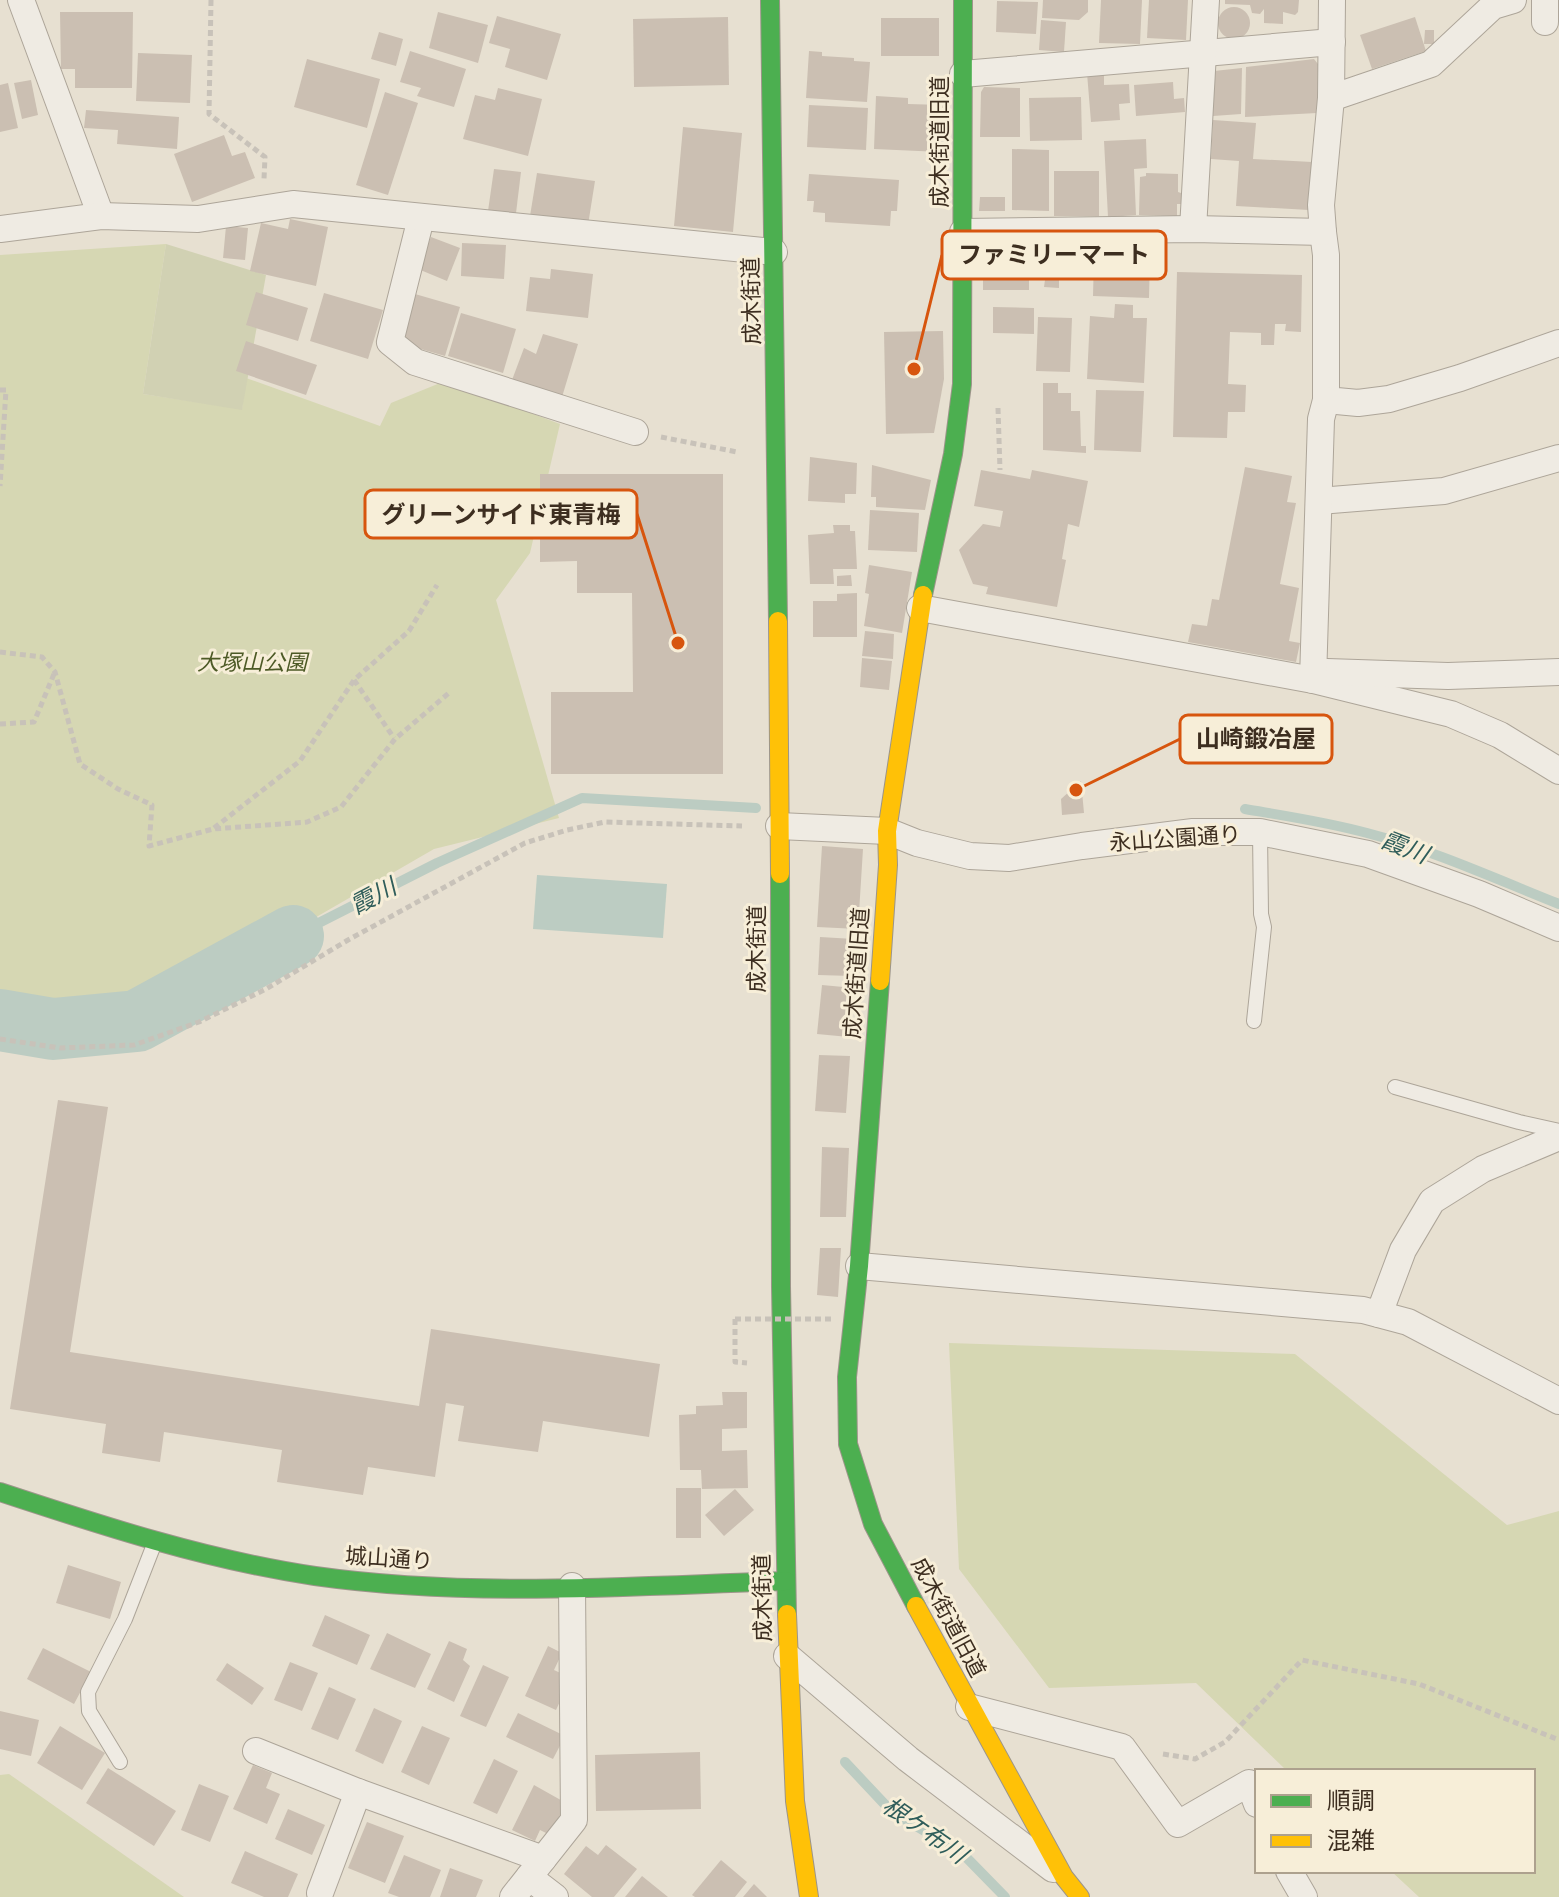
<svg xmlns="http://www.w3.org/2000/svg" width="1559" height="1897" font-family="'Source Serif 4','Noto Sans JP',serif">
<style>
.green{fill:#d6d7b3}
.cemetery{fill:#d1d1b3}
.water{fill:#bcccc2}
.lines{fill:none;stroke-linecap:round;stroke-linejoin:round}
.stream{stroke:#bcccc2;stroke-width:10}
.river{stroke:#bcccc2;stroke-width:62}
.building{fill:#cbbfb2}
.lane-casing{stroke:#ada599;stroke-width:16}
.street-casing{stroke:#ada599;stroke-width:28}
.fast-casing{stroke:#9c958a;stroke-width:20}
.slow-casing{stroke:#9c958a;stroke-width:20}
.path{stroke:#c8c2b9;stroke-width:5;stroke-dasharray:6 4;stroke-linecap:butt}
.lane{stroke:#efebe3;stroke-width:14}
.street{stroke:#efebe3;stroke-width:26}
.fast{stroke:#4caf50;stroke-width:18}
.slow{stroke:#ffc107;stroke-width:18}
.path-bridge{stroke:#c8c2b9;stroke-width:5;stroke-dasharray:6 4;stroke-linecap:butt}
.labels{text-anchor:middle;dominant-baseline:central;stroke-width:6;stroke-linejoin:round;paint-order:stroke}
.street-label{font-size:22px;fill:#3d2e20;stroke:#f7eed8}
.park-label{font-size:22px;font-style:italic;fill:#4d5a26;stroke:#f7eed8}
.water-label{font-size:24px;font-style:italic;fill:#2f5d5a;stroke:#f7eed8}
.leader{fill:none;stroke:#d7550e;stroke-width:3}
.callout-dot{fill:#d7550e;stroke:#f7eed8;stroke-width:3}
.callout{fill:#f7eed8;stroke:#d7550e;stroke-width:3}
.callout-label{font-size:24px;text-anchor:middle;font-weight:bold;fill:#3d2e20}
</style>
<rect width="100%" height="100%" fill="#e7e0d1"/>
<g class="green">
<polygon points="166,244 143,394 242,409 246,378 380,426 391,403 445,381 560,424 530,553 496,600 559,818 434,849 121,1030 53,1029 0,1015 0,255"/>
<polygon points="949,1343 1295,1354 1507,1525 1559,1511 1559,1897 1419,1897 1391,1871 1533,1871 1533,1771 1287,1771 1196,1683 1049,1688 959,1569"/>
<polygon points="9,1774 184,1897 0,1897 0,1775"/>
</g>
<polygon class="cemetery" points="166,244 266,275 242,410 143,394"/>
<polygon class="water" points="537,875 667,884 663,938 533,929"/>
<g class="lines">
<g class="stream">
<path d="M1245,809C1286,816 1327,822 1367,833C1433,850 1496,879 1559,904"/>
<polyline points="293,936 437,863 582,798 756,808"/>
<polyline points="845,1762 892,1812 962,1853 1005,1897"/>
</g>
<polyline class="river" points="0,1020 53,1029 137,1021 293,936"/>
</g>
<g class="building">
<polygon points="1043,0 1088,0 1088,12 1079,20 1042,18"/>
<polygon points="1101,0 1142,0 1140,44 1099,43"/>
<polygon points="1149,0 1188,0 1186,40 1147,38"/>
<polygon points="1225,0 1299,0 1298,12 1295,15 1283,12 1283,24 1264,23 1264,9 1260,14 1252,13 1250,5 1225,4"/>
<polygon points="997,1 1038,2 1036,34 996,32"/>
<circle cx="1234" cy="23" r="16"/>
<polygon points="60,12 133,12 132,88 75,88 75,69 61,69"/>
<polygon points="438,12 488,25 478,63 429,48"/>
<polygon points="497,16 561,34 547,80 505,67 510,49 489,43"/>
<polygon points="728,17 729,85 634,87 633,19"/>
<polygon points="1415,17 1426,51 1372,69 1360,35"/>
<rect x="881" y="18" width="58" height="38"/>
<polygon points="1041,20 1066,22 1064,52 1039,50"/>
<polygon points="1425,30 1434,30 1434,44 1424,44"/>
<polygon points="379,32 403,39 396,66 371,59"/>
<polygon points="410,51 466,69 454,107 417,96 421,88 400,82"/>
<polygon points="809,51 822,52 822,56 854,58 854,61 870,62 867,102 806,98"/>
<polygon points="138,53 192,55 190,103 136,101"/>
<polygon points="307,59 380,79 367,128 294,107"/>
<polygon points="1314,59 1318,64 1317,113 1245,117 1246,67"/>
<polygon points="1242,68 1241,114 1213,116 1214,71"/>
<polygon points="1104,72 1104,85 1129,84 1130,103 1119,104 1120,120 1091,122 1087,73"/>
<polygon points="31,80 38,115 22,119 14,83"/>
<polygon points="1173,82 1174,99 1184,98 1185,112 1136,116 1134,85"/>
<polygon points="8,83 18,128 0,132 0,85"/>
<polygon points="984,87 1020,88 1020,137 980,137 981,92"/>
<polygon points="498,88 542,99 528,156 463,139 475,95 495,100"/>
<polygon points="385,92 418,103 388,195 356,185"/>
<polygon points="876,96 908,98 908,104 943,105 941,152 874,149"/>
<polygon points="1081,97 1082,140 1030,141 1029,98"/>
<polygon points="809,105 868,108 866,150 807,147"/>
<polygon points="86,110 179,117 177,149 117,144 118,130 84,128"/>
<polygon points="1213,120 1256,123 1253,159 1312,162 1309,210 1236,206 1239,161 1211,159"/>
<polygon points="683,127 742,133 733,232 674,226"/>
<polygon points="224,135 232,156 245,152 255,178 192,202 174,154"/>
<polygon points="1146,139 1147,168 1134,169 1136,215 1108,217 1104,141"/>
<polygon points="1012,149 1049,150 1049,211 1012,210"/>
<polygon points="494,169 521,172 516,213 488,211"/>
<rect x="1054" y="171" width="45" height="45"/>
<polygon points="537,173 595,181 588,225 530,216"/>
<polygon points="1146,173 1178,174 1178,192 1181,193 1181,204 1177,204 1177,216 1139,215 1140,177 1146,176"/>
<polygon points="809,174 899,180 897,211 891,211 890,226 825,222 825,213 813,212 814,201 807,201"/>
<polygon points="980,197 1005,197 1005,211 979,211"/>
<polygon points="290,219 328,227 316,286 250,271 261,223 288,229"/>
<polygon points="226,226 248,228 245,260 223,258"/>
<polygon points="431,237 460,248 447,281 418,269"/>
<polygon points="462,243 506,245 504,279 461,276"/>
<polygon points="1033,244 1068,246 1066,279 1059,278 1059,288 1044,287 1045,280 1032,279"/>
<polygon points="1094,256 1150,258 1149,298 1093,296"/>
<polygon points="983,262 1029,263 1029,290 983,290"/>
<polygon points="551,269 593,274 588,318 526,311 530,277 550,279"/>
<polygon points="1177,272 1302,275 1301,332 1285,331 1286,324 1275,324 1274,345 1261,345 1261,333 1230,332 1228,384 1246,385 1245,412 1228,412 1227,438 1173,437"/>
<polygon points="256,292 308,308 298,341 246,325"/>
<polygon points="324,293 383,310 368,359 310,341"/>
<polygon points="415,294 460,307 445,356 400,343"/>
<polygon points="1115,304 1133,305 1133,318 1147,318 1144,383 1087,379 1090,316 1114,318"/>
<polygon points="993,307 1034,308 1034,334 993,333"/>
<polygon points="461,313 516,329 503,373 448,356"/>
<polygon points="1038,317 1072,318 1070,372 1036,371"/>
<polygon points="943,331 944,379 934,433 886,434 884,332"/>
<polygon points="543,334 578,344 562,397 512,380 524,348 536,354"/>
<polygon points="246,341 317,365 306,395 236,371"/>
<polygon points="1043,383 1058,383 1058,393 1071,393 1071,411 1080,411 1081,446 1086,446 1086,453 1043,450"/>
<polygon points="1096,390 1144,391 1141,452 1094,450"/>
<polygon points="810,457 857,463 856,494 845,494 845,503 808,501"/>
<polygon points="872,465 931,480 925,510 876,507 876,497 871,497"/>
<polygon points="1245,467 1292,476 1287,502 1296,503 1280,584 1299,588 1289,641 1300,643 1296,662 1188,642 1192,624 1207,626 1212,599 1219,600"/>
<polygon points="981,470 1030,479 1032,470 1088,481 1079,527 1068,524 1062,559 1066,560 1057,607 986,594 988,587 973,584 959,550 983,524 1000,527 1003,511 974,506"/>
<polygon points="540,474 723,474 723,774 551,774 551,692 633,692 632,593 577,593 577,561 540,562"/>
<polygon points="870,510 919,513 917,552 868,550"/>
<polygon points="833,525 850,525 850,531 855,531 857,569 833,569 834,584 810,584 808,535 834,533"/>
<polygon points="869,565 912,572 902,633 864,626 869,594 865,593"/>
<polygon points="851,575 852,586 837,586 837,576"/>
<polygon points="857,593 857,637 813,637 813,601 837,601 837,594"/>
<polygon points="865,631 894,634 893,659 862,656"/>
<polygon points="862,658 892,661 889,690 860,687"/>
<polygon points="1081,781 1084,813 1062,815 1061,799"/>
<polygon points="822,846 863,849 858,929 817,927"/>
<polygon points="820,937 854,939 852,976 818,975"/>
<polygon points="822,985 854,988 849,1037 817,1034"/>
<polygon points="819,1055 850,1056 846,1113 815,1111"/>
<polygon points="58,1100 108,1107 70,1352 419,1406 431,1329 660,1364 649,1437 543,1421 538,1452 458,1441 464,1406 446,1403 435,1477 368,1467 363,1495 277,1482 282,1450 164,1432 160,1462 102,1453 106,1424 10,1409"/>
<polygon points="822,1147 849,1148 846,1217 820,1217"/>
<polygon points="820,1248 841,1248 838,1297 817,1295"/>
<polygon points="722,1392 747,1392 747,1428 722,1429 722,1451 747,1450 748,1488 702,1489 701,1470 680,1470 679,1415 696,1414 696,1406 723,1405"/>
<rect x="676" y="1488" width="25" height="50"/>
<polygon points="735,1489 754,1510 724,1536 705,1515"/>
<polygon points="68,1565 121,1582 110,1619 56,1603"/>
<polygon points="325,1615 370,1635 357,1665 312,1646"/>
<polygon points="387,1633 431,1654 415,1688 370,1669"/>
<polygon points="449,1641 467,1649 463,1660 470,1666 454,1702 427,1689"/>
<polygon points="548,1646 562,1653 554,1670 571,1678 556,1710 525,1696"/>
<polygon points="43,1648 91,1672 74,1704 27,1679"/>
<polygon points="290,1662 318,1673 302,1711 274,1700"/>
<polygon points="227,1663 264,1688 252,1705 216,1680"/>
<polygon points="483,1665 509,1677 486,1727 460,1716"/>
<polygon points="329,1687 356,1699 338,1740 311,1729"/>
<polygon points="374,1708 402,1721 383,1764 355,1751"/>
<polygon points="0,1711 39,1720 31,1756 0,1749"/>
<polygon points="518,1713 565,1736 553,1759 506,1737"/>
<polygon points="60,1726 105,1753 82,1790 37,1763"/>
<polygon points="422,1726 450,1738 429,1785 401,1772"/>
<polygon points="700,1752 701,1809 596,1811 595,1755"/>
<polygon points="494,1759 518,1771 497,1814 473,1803"/>
<polygon points="253,1765 272,1773 266,1788 280,1794 267,1824 233,1809"/>
<polygon points="108,1768 176,1811 154,1846 86,1803"/>
<polygon points="199,1784 229,1796 210,1842 181,1830"/>
<polygon points="534,1785 566,1803 550,1835 540,1830 535,1841 512,1830"/>
<polygon points="288,1809 325,1825 312,1855 275,1839"/>
<polygon points="367,1822 404,1836 385,1883 348,1868"/>
<polygon points="606,1845 637,1869 614,1897 592,1897 564,1874 586,1846 598,1855"/>
<polygon points="245,1851 298,1874 288,1897 264,1897 231,1883"/>
<polygon points="404,1855 441,1870 430,1897 399,1897 388,1893"/>
<polygon points="721,1860 747,1882 735,1897 695,1897 692,1895"/>
<polygon points="450,1868 483,1880 476,1897 440,1897"/>
<polygon points="642,1876 668,1897 625,1897"/>
<polygon points="754,1884 767,1897 743,1897"/>
</g>
<g class="lines">
<defs>
<g id="lane">
<polyline points="1254,1021 1264,927 1261,914 1260,832"/>
<polyline points="1395,1087 1519,1122 1559,1131"/>
<polyline points="120,1762 89,1711 88,1692 125,1619 155,1542"/>
</g>
<g id="street">
<polyline points="21,0 101,216"/>
<polyline points="1545,22 1545,0"/>
<polyline points="963,74 1332,42"/>
<polyline points="1331,98 1431,64 1493,6 1513,0"/>
<polyline points="421,218 390,342 415,362 635,432"/>
<polyline points="0,229 101,216 198,219 293,204 774,252"/>
<polyline points="1193,229 1206,0"/>
<polyline points="963,232 1193,229 1323,232 1326,255 1326,400 1358,403 1389,399 1460,378 1559,343"/>
<polyline points="1323,232 1321,205 1331,98 1332,0"/>
<polyline points="1319,501 1444,491 1559,458"/>
<polyline points="920,608 1313,680 1451,714 1500,735 1559,771"/>
<polyline points="1327,672 1448,676 1559,672"/>
<polyline points="1313,680 1321,419 1326,400"/>
<polyline points="779,826 887,831 917,843 970,856 1009,858 1082,846 1193,832 1260,832 1368,854 1479,894 1559,928"/>
<polyline points="859,1266 1363,1310 1408,1322 1559,1401"/>
<polyline points="1379,1314 1403,1250 1432,1201 1483,1169 1559,1137"/>
<polyline points="787,1656 908,1759 1053,1869"/>
<polyline points="969,1707 1122,1747 1178,1824 1249,1783 1257,1804"/>
<polyline points="256,1751 358,1792 543,1859"/>
<polyline points="1289,1871 1304,1897"/>
<polyline points="529,1877 555,1897"/>
<polyline points="320,1893 358,1792"/>
<polyline points="513,1897 574,1820 572,1586"/>
</g>
<g id="fast">
<polyline points="770,0 778,621"/>
<polyline points="923,595 953,454 962,384 963,0"/>
<polyline points="780,874 781,1287 787,1614"/>
<polyline points="880,981 859,1266 847,1377 848,1444 873,1524 916,1606"/>
<path d="M0,1492C103,1526 207,1560 315,1576C471,1598 630,1586 786,1581"/>
</g>
<g id="slow">
<polyline points="778,621 780,874"/>
<polyline points="880,981 888,865 887,831 923,595"/>
<polyline points="916,1606 1064,1877 1080,1897"/>
<polyline points="787,1614 795,1801 809,1897"/>
</g>
</defs>
<use href="#lane" class="lane-casing"/>
<use href="#street" class="street-casing"/>
<use href="#fast" class="fast-casing"/>
<use href="#slow" class="slow-casing"/>
<g class="path">
<polyline points="211,0 209,114 265,157 264,179"/>
<polyline points="0,390 6,390 0,486"/>
<polyline points="998,408 1000,470"/>
<polyline points="661,437 737,452"/>
<polyline points="0,652 42,657 55,672 80,764 118,789 152,805 149,846 213,829 307,822 341,807 395,739 450,692"/>
<polyline points="354,680 394,738"/>
<polyline points="0,724 34,722 54,674"/>
<polyline points="214,828 300,761 354,680 409,631 437,585"/>
<polyline points="0,1039 60,1048 134,1045 199,1022 266,989 348,940 525,843 567,830 605,822 742,826"/>
<polyline points="735,1319 735,1362 747,1363"/>
<polyline points="1163,1754 1195,1759 1225,1742 1302,1660 1419,1684 1559,1740"/>
</g>
<use href="#lane" class="lane"/>
<use href="#street" class="street"/>
<use href="#fast" class="fast"/>
<use href="#slow" class="slow"/>
<polyline class="path-bridge" points="735,1319 831,1319"/>
</g>
<g class="labels">
<g class="street-label">
<text transform="translate(939 142) rotate(-90)">成木街道旧道</text>
<text transform="translate(751 301) rotate(-91)">成木街道</text>
<text transform="translate(1175 838) rotate(-4)">永山公園通り</text>
<text transform="translate(756 949) rotate(-90)">成木街道</text>
<text transform="translate(856 973) rotate(-86)">成木街道旧道</text>
<text transform="translate(389 1558) rotate(4)">城山通り</text>
<text transform="translate(762 1598) rotate(-91)">成木街道</text>
<text transform="translate(949 1617) rotate(62)">成木街道旧道</text>
</g>
<g class="park-label">
<text x="252" y="662">大塚山公園</text>
</g>
<g class="water-label">
<text transform="translate(1405 847) rotate(21)">霞川</text>
<text transform="translate(373 896) rotate(-28)">霞川</text>
<text transform="translate(925 1830) rotate(35)">根ケ布川</text>
</g>
</g>
<path class="leader" d="M914 369L942 255M678 643L637 514M1076 790L1180 739"/>
<g class="callout-dot">
<circle cx="914" cy="369" r="8"/>
<circle cx="678" cy="643" r="8"/>
<circle cx="1076" cy="790" r="8"/>
</g>
<g class="callout">
<rect x="942" y="231" width="224" height="48" rx="8"/>
<rect x="365" y="490" width="272" height="48" rx="8"/>
<rect x="1180" y="715" width="152" height="48" rx="8"/>
</g>
<g class="callout-label">
<text x="1054" y="263">ファミリーマート</text>
<text x="501" y="523">グリーンサイド東青梅</text>
<text x="1256" y="747">山崎鍛冶屋</text>
</g>
<rect x="1255" y="1769" width="280" height="104" fill="#f7eed8" stroke="#ada18e" stroke-width="2"/>
<rect x="1271" y="1795" width="40" height="12" fill="#4caf50" stroke="#ada18e" stroke-width="2"/>
<text x="1327" y="1809" font-size="24" fill="#3d2e20">順調</text>
<rect x="1271" y="1835" width="40" height="12" fill="#ffc107" stroke="#ada18e" stroke-width="2"/>
<text x="1327" y="1849" font-size="24" fill="#3d2e20">混雑</text>
</svg>
